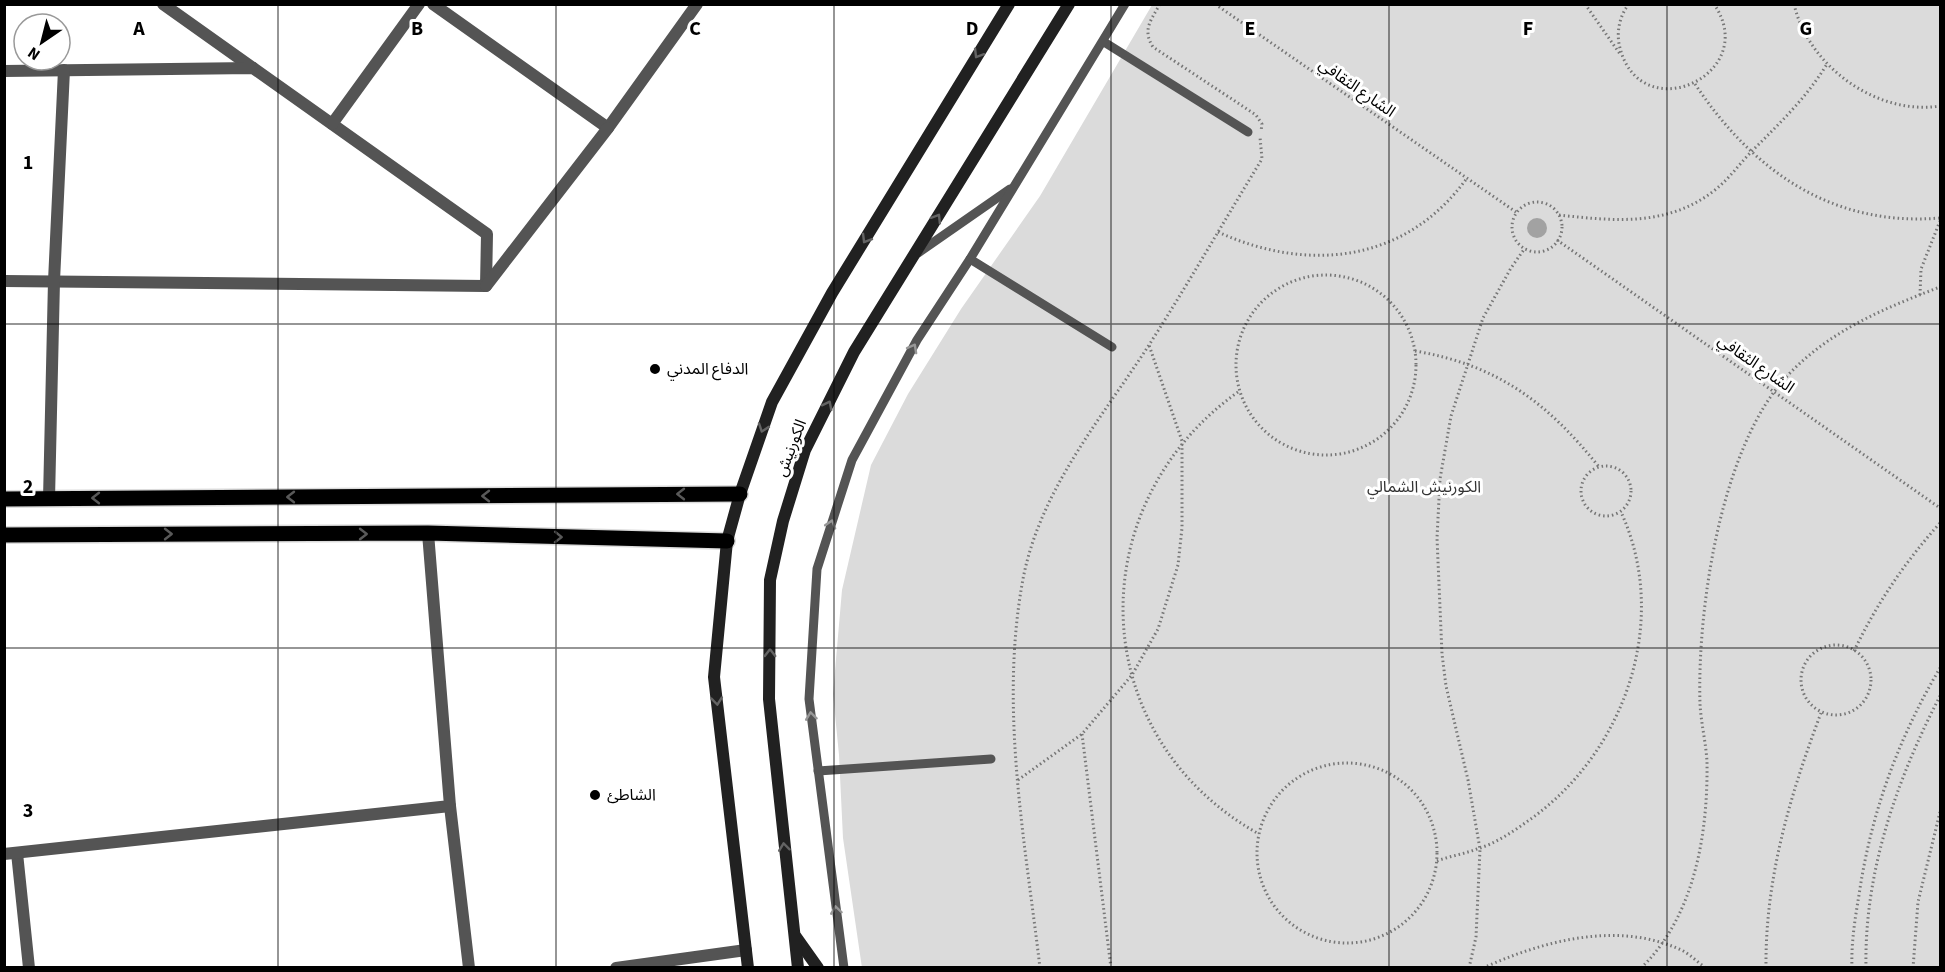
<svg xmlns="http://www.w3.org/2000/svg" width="1945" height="972" font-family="'Source Sans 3','Noto Sans Arabic',sans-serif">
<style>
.green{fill:#dbdbdb}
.water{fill:#a2a2a2}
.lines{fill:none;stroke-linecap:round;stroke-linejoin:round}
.primary-casing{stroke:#dbdbdb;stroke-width:18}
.path{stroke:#767676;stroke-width:3;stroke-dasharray:1.5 3;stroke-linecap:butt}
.service{stroke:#545454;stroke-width:9}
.minor{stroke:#545454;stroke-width:12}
.secondary{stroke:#212121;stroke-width:12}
.primary{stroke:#000;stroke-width:15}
.oneway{stroke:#646464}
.oneway2{stroke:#989898}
.oneway3{stroke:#595959}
.grid{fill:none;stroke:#000;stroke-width:1.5;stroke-opacity:0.55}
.poi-dot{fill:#000;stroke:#fff;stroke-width:2}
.labels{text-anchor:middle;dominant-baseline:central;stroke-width:6;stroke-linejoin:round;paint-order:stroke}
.street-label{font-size:16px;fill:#000;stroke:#fff}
.poi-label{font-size:16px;fill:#000;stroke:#fff;text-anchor:start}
.park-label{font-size:16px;fill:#323232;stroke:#fff}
.grid-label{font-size:20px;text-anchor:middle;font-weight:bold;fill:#000;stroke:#fff;stroke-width:6;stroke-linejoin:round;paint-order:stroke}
</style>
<rect width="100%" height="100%" fill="#fff"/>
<polygon class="green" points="1152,5 1940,5 1940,967 862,968 843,838 839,755 833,694 842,590 871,465 908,394 961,309 1040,196"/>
<circle class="water" cx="1537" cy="228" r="10"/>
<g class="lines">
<defs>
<g id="primary">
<polyline points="4,499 740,494"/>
<polyline points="4,535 428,533 727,541"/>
</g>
</defs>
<use href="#primary" class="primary-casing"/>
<g class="path">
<path d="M1160,4C1151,20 1142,30 1153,47L1256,115L1262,124L1261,131"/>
<polyline points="1215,4 1516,212"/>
<polyline points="1585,4 1620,54"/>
<path d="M1629,4C1619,16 1616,34 1620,48C1641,130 1762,74 1714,4"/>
<path d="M1794,4C1808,66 1877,116 1940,106"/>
<path d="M1695,84C1753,171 1832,227 1940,218"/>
<circle cx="1537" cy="227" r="25"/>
<path d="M1559,215C1614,221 1668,227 1715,190C1730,178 1740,163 1753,150C1780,123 1807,97 1827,64"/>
<path d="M1218,232C1308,273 1406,263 1467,178"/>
<polyline points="1557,240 1940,508"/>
<circle cx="1326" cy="365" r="90"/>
<polyline points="1920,295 1921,269 1940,221"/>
<path d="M1415,351C1498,365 1548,403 1599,467"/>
<path d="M1238,392C1078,506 1085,737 1259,834"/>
<circle cx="1606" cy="491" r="25"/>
<circle cx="1836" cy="680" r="35"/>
<path d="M1854,651C1877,603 1905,562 1940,523"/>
<polyline points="1082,734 1111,968"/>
<circle cx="1347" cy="853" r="90"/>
<polyline points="1018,780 1082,734 1132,675 1158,629 1178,565 1182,528 1182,441 1149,345"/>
<path d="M1437,861C1450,856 1464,854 1477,849C1494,844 1511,833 1525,823C1623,757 1672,623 1621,512"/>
<path d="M1040,968C1025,840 999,708 1023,579C1040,490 1101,419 1149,345C1188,284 1224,221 1262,159L1260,137"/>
<polyline points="1469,968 1476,937 1480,849 1468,780 1446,686 1442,654 1437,538 1440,479 1451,416 1483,318 1511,268 1525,248"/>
<path d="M1483,968C1543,941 1616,921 1679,949C1689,953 1697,962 1706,968"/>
<path d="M1641,968C1695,916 1708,833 1707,762C1706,743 1701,723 1700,704C1697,609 1721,444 1789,374C1831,330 1885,308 1940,287"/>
<path d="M1766,968C1765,879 1790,795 1821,713"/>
<path d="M1852,968C1851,943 1855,919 1859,895C1871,813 1898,739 1940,668"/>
<path d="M1866,968C1864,872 1897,779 1940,696"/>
<polyline points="1913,968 1918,902 1940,812"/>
</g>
<g class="service">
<polyline points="1104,42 1248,132"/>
<polyline points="918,253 1010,189"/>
<polyline points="970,259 1112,347"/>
<polyline points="818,771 991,759"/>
<polyline points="844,968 809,699 817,569 852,460 917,340 970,259 1125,4"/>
</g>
<g class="minor">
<polyline points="163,4 253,68"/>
<polyline points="433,4 608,128 697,4"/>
<polyline points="4,71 253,68 487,234 486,286 4,281"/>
<polyline points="332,124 419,4"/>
<polyline points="486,286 608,128"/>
<polyline points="49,499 54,281 64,70"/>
<polyline points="450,806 469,968"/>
<polyline points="17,853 29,968"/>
<polyline points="4,854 450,806 428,533"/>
<polyline points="616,968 746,950"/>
</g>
<g class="secondary">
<polyline points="796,937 818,968"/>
<polyline points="748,968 714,677 727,541 740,494 772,402 832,293 1009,4"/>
<polyline points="798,968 769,699 770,580 783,521 805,450 854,352 1069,4"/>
</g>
<use href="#primary" class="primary"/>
</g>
<defs><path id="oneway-chevron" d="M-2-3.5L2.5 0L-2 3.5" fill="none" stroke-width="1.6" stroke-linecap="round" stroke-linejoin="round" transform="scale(1.5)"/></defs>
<g class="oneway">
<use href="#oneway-chevron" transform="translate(978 54) rotate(121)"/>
<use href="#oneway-chevron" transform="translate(937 218) rotate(-58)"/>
<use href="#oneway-chevron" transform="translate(866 239) rotate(121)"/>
<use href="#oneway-chevron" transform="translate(828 405) rotate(-63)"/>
<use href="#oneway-chevron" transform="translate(763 428) rotate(109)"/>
<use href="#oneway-chevron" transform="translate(770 653) rotate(-90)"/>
<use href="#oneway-chevron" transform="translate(717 701) rotate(84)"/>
<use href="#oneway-chevron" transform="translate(784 847) rotate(-97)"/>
</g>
<g class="oneway2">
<use href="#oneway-chevron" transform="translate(913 348) rotate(-61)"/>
<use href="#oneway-chevron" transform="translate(831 524) rotate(-73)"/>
<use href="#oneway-chevron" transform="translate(811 716) rotate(-97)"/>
<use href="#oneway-chevron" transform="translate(836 910) rotate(-98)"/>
</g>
<g class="oneway3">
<use href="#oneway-chevron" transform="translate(681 494) rotate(180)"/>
<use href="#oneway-chevron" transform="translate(486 496) rotate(180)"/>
<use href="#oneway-chevron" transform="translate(291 497) rotate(180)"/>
<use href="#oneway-chevron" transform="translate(96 498) rotate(180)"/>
<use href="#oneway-chevron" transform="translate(168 534)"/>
<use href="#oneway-chevron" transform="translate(363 534)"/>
<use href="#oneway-chevron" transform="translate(558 537) rotate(1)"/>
</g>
<path class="grid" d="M278,4V968M556,4V968M834,4V968M1111,4V968M1389,4V968M1667,4V968M4,324H1940M4,648H1940"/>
<g class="poi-dot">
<circle cx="655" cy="369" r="6"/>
<circle cx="595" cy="795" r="6"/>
</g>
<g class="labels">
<g class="street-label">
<text transform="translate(1357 88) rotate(35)">الشارع الثقافي</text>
<text transform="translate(1756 364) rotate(35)">الشارع الثقافي</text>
<text transform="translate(791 448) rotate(-69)">الكورنيش</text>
</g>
<g class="poi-label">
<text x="667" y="369">الدفاع المدني</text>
<text x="607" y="795">الشاطئ</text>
</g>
<g class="park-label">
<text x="1424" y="487">الكورنيش الشمالي</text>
</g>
</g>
<g class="grid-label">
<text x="139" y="35">A</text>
<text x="417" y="35">B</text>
<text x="695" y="35">C</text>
<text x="972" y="35">D</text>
<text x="1250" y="35">E</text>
<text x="1528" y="35">F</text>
<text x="1806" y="35">G</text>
<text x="28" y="169">1</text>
<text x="28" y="493">2</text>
<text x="28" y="817">3</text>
</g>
<rect width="1945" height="972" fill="none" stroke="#000000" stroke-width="12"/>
<g transform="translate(42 42) rotate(215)"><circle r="28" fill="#ffffff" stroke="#999999" stroke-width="1.5"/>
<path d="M0-4.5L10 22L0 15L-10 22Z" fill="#000000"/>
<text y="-9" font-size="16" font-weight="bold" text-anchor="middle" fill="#000000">N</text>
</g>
</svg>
